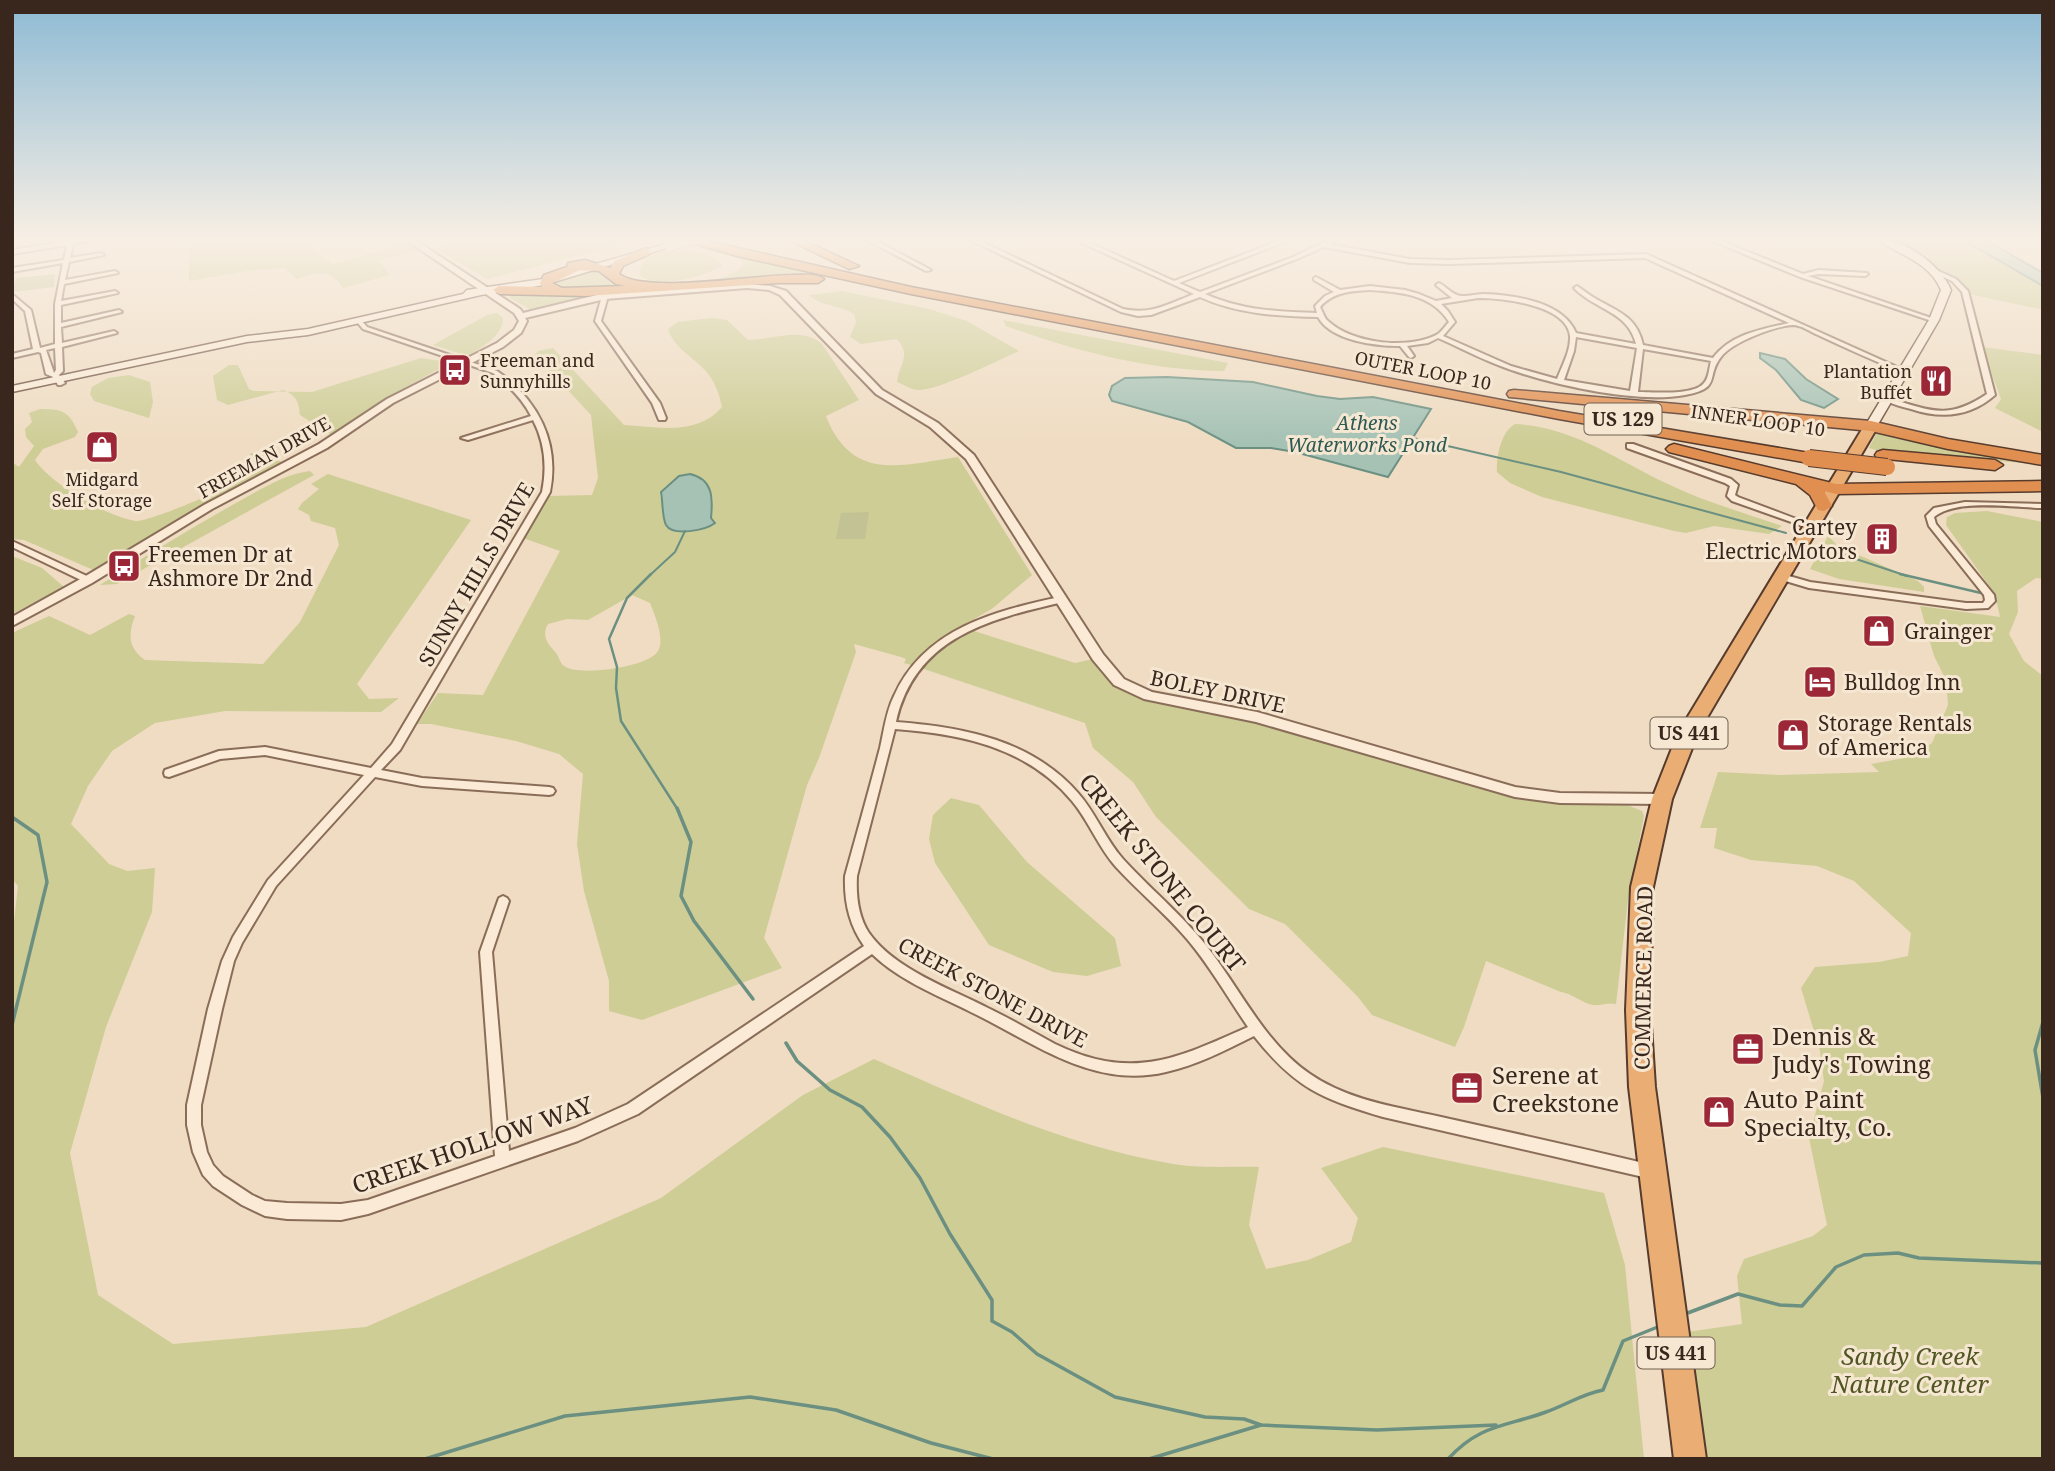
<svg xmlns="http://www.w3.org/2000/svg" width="2055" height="1471" font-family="'Noto Serif',serif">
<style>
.green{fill:#cecd96;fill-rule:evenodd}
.cemetery{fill:#c2c295}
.water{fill:#a5c2b5;stroke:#6b9082;stroke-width:2}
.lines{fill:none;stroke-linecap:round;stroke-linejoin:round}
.stream-far2{stroke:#6b9082;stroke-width:2}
.stream-far1{stroke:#6b9082;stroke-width:2.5}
.stream{stroke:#6b9082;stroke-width:3.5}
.minor-casing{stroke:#8a6d59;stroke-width:4}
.tertiary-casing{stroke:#8a6d59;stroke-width:4}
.secondary-casing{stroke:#6c4e3c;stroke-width:3}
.trunk-casing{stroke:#573b2d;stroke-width:4}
.motorway-casing{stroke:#573b2d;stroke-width:3}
.minor{fill:#faead6;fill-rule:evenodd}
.tertiary{fill:#faead6;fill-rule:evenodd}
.secondary{fill:#faead6;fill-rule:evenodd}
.trunk{fill:#eaae74;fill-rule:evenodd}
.motorway{fill:#e18f50;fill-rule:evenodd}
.secondary-bridge-casing{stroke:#6c4e3c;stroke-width:11;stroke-linecap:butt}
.motorway-bridge-casing{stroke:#573b2d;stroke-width:18;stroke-linecap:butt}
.secondary-bridge{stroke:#faead6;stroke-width:10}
.motorway-bridge{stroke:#e18f50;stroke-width:16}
.labels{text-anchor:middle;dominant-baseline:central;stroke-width:6;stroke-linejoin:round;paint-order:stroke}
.far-poi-label{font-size:18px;fill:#39271d;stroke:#f6e7d2;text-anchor:start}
.far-street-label{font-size:18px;fill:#39271d;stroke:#f6e7d2}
.shield{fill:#f6e7d2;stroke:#726153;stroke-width:2}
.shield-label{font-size:19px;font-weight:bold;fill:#39271d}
.far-water-label{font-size:19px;font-style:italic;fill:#2c5951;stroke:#f6e7d2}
.poi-label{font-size:21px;fill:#39271d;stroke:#f6e7d2;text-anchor:start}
.street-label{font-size:21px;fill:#39271d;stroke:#f6e7d2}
.near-street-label{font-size:24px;fill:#39271d;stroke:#f6e7d2}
.near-poi-label{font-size:24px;fill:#39271d;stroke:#f6e7d2;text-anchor:start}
.near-park-label{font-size:24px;font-style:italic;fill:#505623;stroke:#f6e7d2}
</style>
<rect width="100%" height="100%" fill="#efdcc2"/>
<g class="green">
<path d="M189,238H304L314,251L333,264L390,248L400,238L422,250L379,260L390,275L343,288C330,268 318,271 297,279L284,268L246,271L189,281Z"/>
<polygon points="466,238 633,238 627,243 487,279 436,249"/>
<polygon points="1882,238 1960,238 2043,286 2043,310 1969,294 1958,280"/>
<path d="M665,251C681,251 714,250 722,266C701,277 662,289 640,276C639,258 650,256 665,251Z"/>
<path d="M744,256L846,278H774L587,291L559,290L548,282C555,277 590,267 599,268C610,270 614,282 626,284C648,289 733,286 743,264L740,257Z"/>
<path d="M842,291L929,309L967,321L1019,351C996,361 940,390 918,390C911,390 903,384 897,382C899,364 912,356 897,339L861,344L850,337L856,322L854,314C840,305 820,306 809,295Z"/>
<polygon points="524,294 584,296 531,310 510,298 510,295"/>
<path d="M497,313L503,318C503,336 482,347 468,356L433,345L487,315Z"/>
<path d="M712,318L727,320L748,340C773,340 801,326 822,344L859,400L826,416C852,483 902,465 958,457L1032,575L993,608L937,641L911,665L904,663L906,659L901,657L854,644L856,652L819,758L807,785L764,938L782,968L642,1020L609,1011V981L584,891L577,844L583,774L559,754L516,741L431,724H417L438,693L483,695L560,551L523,538L549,496L592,495L598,478L591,415L535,355L538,351L553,348L624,425C658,427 697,436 722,407C719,393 715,382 706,371C693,357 674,348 668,329L678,322ZM685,475L701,477L713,498L710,518L714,523C703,533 682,533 669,528L660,495L679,476ZM632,595L650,603C655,615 665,639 658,651C650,667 578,677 564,666C560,663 559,657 556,653C548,644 541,636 548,624L567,619L588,620Z"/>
<path d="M1003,320L1228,363L1224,371C1151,371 1074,351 1006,326Z"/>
<polygon points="1982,347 2043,355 2043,432 1995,408 2001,399"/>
<path d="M421,358L441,361L443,364L439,369L384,399L333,436L300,415C299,402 296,395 283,390L228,405L217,400L213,376L229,365H238L249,389L254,391L312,392Z"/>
<polygon points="129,375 150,382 153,402 149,418 94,401 90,394 92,387 108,378"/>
<path d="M40,409C62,409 69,411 78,432L75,437L43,449L35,460C50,483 107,517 136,521C148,522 225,490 236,481C246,473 244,462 251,453H261L282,462L98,572L24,540L12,539V462L19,467L34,446L26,437L25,429L32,422L29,413Z"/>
<path d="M1515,424C1575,427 1618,461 1670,485C1705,502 1745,513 1782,526L1769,534L1714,526L1686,533L1674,531L1542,497L1510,483L1497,472C1496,458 1501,431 1515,424Z"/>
<polygon points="1877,432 2035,463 2036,464 1883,452 1869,448"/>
<path d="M310,471L314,475L140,571L117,584L100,585C144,557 189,529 236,503C258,491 284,474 310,471Z"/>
<path d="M328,474L471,520L357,684L369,699L399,698L381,712L225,711L155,723L112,751L88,786L71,824L109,864L127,871L155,868L152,912L106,1027L70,1153L98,1295L173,1344L366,1327L661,1198L803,1095L874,1059C970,1101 1064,1145 1168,1163C1197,1169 1230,1166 1259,1167L1249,1225L1266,1269L1308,1260L1351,1242L1358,1218L1321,1168L1383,1147L1604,1193L1625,1265L1644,1459H12V939L18,886L12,879V633L49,616L90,635L129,614L135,616C128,634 128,648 145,660L263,664L300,622L339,545L335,528L311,521L309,515L298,509L302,503L319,489L311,484Z"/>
<polygon points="1987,511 2043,522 2043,579 2036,578 2017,591 2018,612 2009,634 2024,661 2043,676 2043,1459 1702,1457 1687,1332 1742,1324 1737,1276 1744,1259 1813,1236 1827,1225 1809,1138 1824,1081 1820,1051 1801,988 1815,967 1879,962 1908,956 1911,933 1854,881 1817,866 1751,860 1714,848 1717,828 1700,828 1718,772 1781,775 1879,772 1871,764 1905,758 1932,743 1948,705 1946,680 1934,656 1920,606 2000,617 1995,594 1946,525 1947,517 1955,513"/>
<polygon points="1828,536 1838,546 1918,581 1924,587 1924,592 1839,579 1810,569"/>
<polygon points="12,556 42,568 64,587 12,614"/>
<path d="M971,630L1075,663L1093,659C1110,678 1123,692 1148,699L1250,718L1448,778L1622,803L1642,811L1644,816L1628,900L1616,1004C1608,1002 1601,1006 1593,1005C1582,1003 1573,994 1561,992L1486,961L1464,1027L1455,1047L1372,1015L1358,997L1285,924L1249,909L1156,817L1133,782L1093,748L1085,723L921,668L950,641Z"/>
<polygon points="951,798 979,805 1027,862 1115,938 1121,966 1087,976 1053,972 989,945 935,863 929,839 933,815"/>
</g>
<g class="cemetery">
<polygon points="55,274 54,287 12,292 16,278"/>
<polygon points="869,512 865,539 836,539 841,513"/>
</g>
<g class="water">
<polygon points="1960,238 1982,238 2043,273 2043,286"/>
<polygon points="1760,353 1785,359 1806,379 1838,399 1824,408 1801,400 1776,370 1760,358"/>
<polygon points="1167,377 1253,382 1317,396 1340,399 1373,397 1431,409 1388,477 1295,452 1271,448 1236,448 1188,422 1112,401 1109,395 1112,386 1125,378"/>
<path d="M690,474C713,479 713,498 711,518L715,523C706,530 673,537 666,525C662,517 663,503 661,492L679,476Z"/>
</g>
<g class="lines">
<g class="stream-far2">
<polyline points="1413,438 1561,472 1786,533"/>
<polyline points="1823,548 1907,576"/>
<polyline points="649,576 675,552 685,531"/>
</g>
<g class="stream-far1">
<polyline points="651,574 627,598 609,639 617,667 616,688 621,721 678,810"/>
<polyline points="1900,574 1981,593"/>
</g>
<g class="stream">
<polyline points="677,808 691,842 681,896 694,921 753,999"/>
<polyline points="12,817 38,835 47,882 12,1025"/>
<polyline points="2043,1022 2035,1050 2043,1098"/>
<polyline points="786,1043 797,1061 830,1090 862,1107 890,1137 920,1178 950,1234 992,1300 992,1321 1012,1332 1037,1354 1115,1397 1205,1417 1244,1419 1261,1425 1377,1430 1496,1425"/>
<polyline points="1685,1314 1738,1294 1780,1305 1802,1306 1836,1267 1864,1255 1898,1253 1919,1258 2043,1263"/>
<polyline points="425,1459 565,1416 750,1397 836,1410 931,1443 993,1459"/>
<polyline points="1149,1459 1261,1425"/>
<path d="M1448,1459C1480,1424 1505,1427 1546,1412C1566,1405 1582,1394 1603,1390L1623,1341L1660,1326"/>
</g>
<defs>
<g id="minor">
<path d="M85,238H100L73,244L70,258L101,253L104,255L69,262L65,280L115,271L118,273L64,284L61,301L115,291L118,293L61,305V323L119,310L122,312L61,327L62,343L114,331L117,333L62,347L63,371L59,375L65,383L61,385H58L53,377L46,374L41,353L38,352L12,358V354L33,349L25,311L12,299V294L31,310L40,348L55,344V304L63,263L12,272V268L64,260L67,245L12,254V250ZM55,348L56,370L54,373L46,350Z"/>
<polygon points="863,238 871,238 931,270 926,271"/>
<path d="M966,238H974L1123,309C1152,315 1168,304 1194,294L1071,238H1079L1174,281L1286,238H1295L1179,283L1200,292L1293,257L1333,238H1341L1329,244L1410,259L1449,260L1646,254L1906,371L1901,372C1873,360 1845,348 1818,335C1811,332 1801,325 1793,325C1775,326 1732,342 1721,357C1705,377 1723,388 1685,395C1637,404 1552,385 1506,368C1483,360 1461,348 1438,338L1428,343L1407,346L1414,356L1411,358L1409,357L1400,346C1376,346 1331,341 1318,317C1277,316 1237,314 1200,297L1151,315L1138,316L1121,312ZM1324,247L1410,263L1449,264L1645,258L1789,323C1762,329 1731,334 1713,358L1643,345C1637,317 1619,312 1596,299C1589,295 1583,290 1577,286L1574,288C1595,310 1628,311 1636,344L1576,333C1563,302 1515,295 1484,294C1476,294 1464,298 1457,295C1451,293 1445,286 1439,283L1436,285L1437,286L1452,298L1436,301L1419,294L1405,290L1370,286L1340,290L1316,277L1314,278V280L1334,292L1325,296L1315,306L1317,313C1278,312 1241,310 1205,294L1297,259ZM1370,290C1399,292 1432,294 1449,322C1445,326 1442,331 1438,334C1410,350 1352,344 1328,321C1324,318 1323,312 1320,307C1333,292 1351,291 1370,290ZM1478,298C1502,298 1567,305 1570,336C1571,350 1562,366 1557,379L1511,366L1443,336L1455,322L1448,311L1441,304ZM1576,337L1637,348L1630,391L1564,380L1574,351ZM1643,349L1711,361C1709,368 1709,378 1704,383C1694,396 1653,392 1638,392Z"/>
<polygon points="1705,238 1714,238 1803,274 1819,270 1867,273 1868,274 1865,276 1819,274 1808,276 1937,320 1932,321 1800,277"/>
<path d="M1932,268L1956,279L1968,291L1995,395C1970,417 1941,419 1911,409C1902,407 1892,404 1884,400L1888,398C1930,410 1947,421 1987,394L1962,292L1952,281L1930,271L1929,270Z"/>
<polygon points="605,294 608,296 601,321 660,403 666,418 665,420 659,420 652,403 595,321 602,296"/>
<path d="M357,320H361L367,327L497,371C538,400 560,442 550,492L400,750L381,770L422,778L549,787L553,788L555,791L553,794L549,795L422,786L375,777L276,886L242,943L234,961L222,1009L201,1105V1125L207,1152L213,1165L223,1176L252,1195L265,1201L287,1203L341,1204L368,1200L495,1156L480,952L499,898L503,896L507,898L509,901L492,952L509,1151L575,1128L628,1104L864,946C849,925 844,901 845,876C857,833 869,790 880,748C884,730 886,712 894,696C924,629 994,611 1060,597L1065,600L1063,602C990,619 915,637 896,722C963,727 1032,740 1078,793C1096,813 1105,839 1123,859C1154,893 1190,921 1217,960C1245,999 1269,1046 1310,1074C1350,1102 1404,1108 1450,1119C1518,1134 1585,1149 1652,1165L1657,1167L1659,1172L1657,1177L1652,1179L1383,1117C1322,1099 1295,1088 1254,1036C1226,1050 1197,1065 1166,1072C1095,1089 1037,1045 977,1015C942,997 901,982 872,954L638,1114L578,1141L368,1214L341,1220L287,1219L265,1216L242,1205L213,1186L203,1175L193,1152L187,1125V1105L208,1009L222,961L233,937L268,880L364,775L265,755L220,759L169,777L165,776L164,773L165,770L219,751L265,747L371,768L392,744L542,492C547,467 545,443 533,420L468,440L461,438L531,416C522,398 508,385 493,373L363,329L356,321ZM895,729C961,734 1027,747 1072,801C1089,821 1098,847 1116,867C1139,892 1165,913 1187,939C1210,966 1228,998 1248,1027C1176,1059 1132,1081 1055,1044C1033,1032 1011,1019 988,1008C951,989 894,969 869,933C858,916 856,896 857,876Z"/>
<polygon points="1627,444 1633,444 1731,479 1738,485 1735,495 1738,497 1815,526 1811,529 1808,528 1732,501 1727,496 1730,486 1725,483 1627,448"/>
<path d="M1965,502L2043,504V508C2014,508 1957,498 1934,517L1936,524L1994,595L1995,601L1988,608L1966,609L1809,588L1779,579L1778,577L1782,574L1810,582L1966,603H1983L1985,600L1984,595L1929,526L1926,516L1934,508Z"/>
<polygon points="12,541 91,578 93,580 91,582 85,582 12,547"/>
</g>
<polygon id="tertiary" points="403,238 412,238 520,309 523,313 605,293 747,284 770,286 786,291 882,390 938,423 974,455 1103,654 1124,679 1152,692 1257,712 1515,787 1560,793 1662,794 1667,795 1669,799 1667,803 1662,804 1560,803 1515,797 1256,722 1144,699 1114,685 1093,660 966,459 930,427 876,394 780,295 769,290 747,288 605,299 525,318 527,321 521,333 503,347 393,403 327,448 212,509 92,583 12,626 12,617 84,577 204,505 319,444 387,399 497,343 514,330 519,321 514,313"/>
<g id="secondary">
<path d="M1875,238C1903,238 1940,264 1951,290L1939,320L1877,426L1871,429L1865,426L1929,320L1941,290C1929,261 1898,255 1875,238Z"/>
<polygon points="666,244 673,246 544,285 481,295 308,335 247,342 12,392 12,386 247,336 308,329 463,294 467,290 543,279"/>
</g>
<polygon id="trunk" points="1871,422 1878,426 1698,733 1672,799 1653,887 1650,1010 1655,1087 1706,1459 1674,1459 1629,1087 1626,1010 1631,887 1652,799 1678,733 1864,426"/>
<g id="motorway">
<polygon points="674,238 694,238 911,287 1559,411 1809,453 1817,458 1809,463 1559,419 911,294 737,256"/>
<polygon points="784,238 799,238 859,266 849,269"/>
<path d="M646,248L650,250V254L623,266L619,274C646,294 754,275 793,275C803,275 816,273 824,279L818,283H778L586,296L499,294L493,290L499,286L542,287L540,283L544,275L567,267L568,263L585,260L610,268L615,261ZM580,270L599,271L616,284L625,286L562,288L552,283Z"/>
<polygon points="1514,390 1871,421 1948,439 2043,455 2043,465 1948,449 1871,431 1509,397 1507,394 1509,391"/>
<polygon points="1674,444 1836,484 2043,481 2043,491 1836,494 1824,491 1832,506 1824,511 1818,510 1810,495 1796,484 1669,452 1666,449 1669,446"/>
<polygon points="1883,450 1995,460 2003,465 1995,470 1877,458 1875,455 1877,452"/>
</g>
</defs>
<use href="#minor" class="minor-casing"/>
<use href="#tertiary" class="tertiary-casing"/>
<use href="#secondary" class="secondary-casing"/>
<use href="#trunk" class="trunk-casing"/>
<use href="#motorway" class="motorway-casing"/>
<use href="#minor" class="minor"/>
<use href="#tertiary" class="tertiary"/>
<use href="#secondary" class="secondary"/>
<use href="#trunk" class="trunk"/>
<use href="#motorway" class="motorway"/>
<defs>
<polyline id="secondary-bridge" points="669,246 695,239"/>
<polyline id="motorway-bridge" points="1809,458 1887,467"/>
</defs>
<use href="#secondary-bridge" class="secondary-bridge-casing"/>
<use href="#motorway-bridge" class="motorway-bridge-casing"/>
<use href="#secondary-bridge" class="secondary-bridge"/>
<use href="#motorway-bridge" class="motorway-bridge"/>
</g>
<linearGradient id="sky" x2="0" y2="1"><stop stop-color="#8dbad4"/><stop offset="0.54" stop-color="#f8efe4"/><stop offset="1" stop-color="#f8efe4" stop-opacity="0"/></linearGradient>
<rect width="2055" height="444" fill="url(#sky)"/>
<defs>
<symbol id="bus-square" viewBox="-11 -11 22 22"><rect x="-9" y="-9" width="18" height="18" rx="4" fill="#9b2737" stroke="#f6e7d2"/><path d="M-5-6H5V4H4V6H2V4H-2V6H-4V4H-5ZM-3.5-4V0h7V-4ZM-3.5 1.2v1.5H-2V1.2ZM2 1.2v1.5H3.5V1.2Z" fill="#fff"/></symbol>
<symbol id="restaurant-square" viewBox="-11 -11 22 22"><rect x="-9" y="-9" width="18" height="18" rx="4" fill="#9b2737" stroke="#f6e7d2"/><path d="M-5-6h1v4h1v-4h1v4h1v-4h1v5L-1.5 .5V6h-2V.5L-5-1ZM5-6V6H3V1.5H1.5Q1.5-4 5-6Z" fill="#fff"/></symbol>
<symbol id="shop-square" viewBox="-11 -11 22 22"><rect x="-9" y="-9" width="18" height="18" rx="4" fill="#9b2737" stroke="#f6e7d2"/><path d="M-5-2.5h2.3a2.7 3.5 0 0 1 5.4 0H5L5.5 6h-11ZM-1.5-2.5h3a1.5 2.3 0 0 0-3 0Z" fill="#fff"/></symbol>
<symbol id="building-square" viewBox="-11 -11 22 22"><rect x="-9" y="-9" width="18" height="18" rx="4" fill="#9b2737" stroke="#f6e7d2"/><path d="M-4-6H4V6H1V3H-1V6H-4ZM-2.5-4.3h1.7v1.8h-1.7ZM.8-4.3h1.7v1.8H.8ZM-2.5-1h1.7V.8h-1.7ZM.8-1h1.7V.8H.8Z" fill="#fff"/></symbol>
<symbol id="hotel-square" viewBox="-11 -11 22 22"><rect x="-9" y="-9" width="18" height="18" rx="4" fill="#9b2737" stroke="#f6e7d2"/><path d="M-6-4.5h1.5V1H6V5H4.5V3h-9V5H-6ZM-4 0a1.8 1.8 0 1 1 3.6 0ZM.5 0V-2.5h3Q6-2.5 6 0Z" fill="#fff"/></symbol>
<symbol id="office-square" viewBox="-11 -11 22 22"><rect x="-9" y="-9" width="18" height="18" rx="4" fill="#9b2737" stroke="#f6e7d2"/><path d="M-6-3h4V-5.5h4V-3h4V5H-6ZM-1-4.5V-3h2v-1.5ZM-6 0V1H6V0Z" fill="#fff"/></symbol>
</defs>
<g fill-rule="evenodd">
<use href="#bus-square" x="436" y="351" width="38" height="38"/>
<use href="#restaurant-square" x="1917" y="362" width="38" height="38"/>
<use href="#shop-square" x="83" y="428" width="38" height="38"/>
<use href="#building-square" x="1863" y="520" width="38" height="38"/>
<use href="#bus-square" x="105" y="547" width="38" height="38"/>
<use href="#shop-square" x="1860" y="612" width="38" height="38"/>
<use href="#hotel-square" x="1801" y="663" width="38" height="38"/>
<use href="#shop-square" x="1774" y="716" width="38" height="38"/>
<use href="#office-square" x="1729" y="1030" width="38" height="38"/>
<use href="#office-square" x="1448" y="1069" width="38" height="38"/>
<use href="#shop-square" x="1700" y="1093" width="38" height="38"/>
</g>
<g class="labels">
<g class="far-poi-label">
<text x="480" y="360">Freeman and<tspan x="480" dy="21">Sunnyhills</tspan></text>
<text x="1912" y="371" text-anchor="end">Plantation<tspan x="1912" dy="21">Buffet</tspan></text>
<text x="102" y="479" text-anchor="middle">Midgard<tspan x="102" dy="21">Self Storage</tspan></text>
</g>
<g class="far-street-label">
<text transform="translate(1423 370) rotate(11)">OUTER LOOP 10</text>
<text transform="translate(1758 420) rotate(8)">INNER LOOP 10</text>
<text transform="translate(264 457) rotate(-29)">FREEMAN DRIVE</text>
</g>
<g class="shield">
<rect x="1584.5" y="403.5" width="77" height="31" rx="5"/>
<rect x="1650.5" y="717.5" width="77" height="31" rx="5"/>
<rect x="1637.5" y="1337.5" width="77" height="31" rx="5"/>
</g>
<g class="shield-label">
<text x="1623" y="419">US 129</text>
<text x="1689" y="733">US 441</text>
<text x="1676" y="1353">US 441</text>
</g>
<g class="far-water-label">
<text x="1367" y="423">Athens<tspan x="1367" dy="22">Waterworks Pond</tspan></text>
</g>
<g class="poi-label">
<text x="1857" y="527" text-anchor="end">Cartey<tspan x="1857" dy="24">Electric Motors</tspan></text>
<text x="148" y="554">Freemen Dr at<tspan x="148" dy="24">Ashmore Dr 2nd</tspan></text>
<text x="1904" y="631">Grainger</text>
<text x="1844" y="682">Bulldog Inn</text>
<text x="1818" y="723">Storage Rentals<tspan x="1818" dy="24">of America</tspan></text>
</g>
<g class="street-label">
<text transform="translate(476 574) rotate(-60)">SUNNY HILLS DRIVE</text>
<text transform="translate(1218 691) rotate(12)">BOLEY DRIVE</text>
<text transform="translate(1643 978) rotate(-89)">COMMERCE ROAD</text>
<text transform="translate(993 992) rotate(28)">CREEK STONE DRIVE</text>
</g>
<g class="near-street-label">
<text transform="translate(1163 872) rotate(51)">CREEK STONE COURT</text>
<text transform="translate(472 1144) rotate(-19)">CREEK HOLLOW WAY</text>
</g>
<g class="near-poi-label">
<text x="1772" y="1035">Dennis &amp;<tspan x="1772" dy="28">Judy's Towing</tspan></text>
<text x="1492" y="1074">Serene at<tspan x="1492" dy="28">Creekstone</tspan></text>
<text x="1744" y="1098">Auto Paint<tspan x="1744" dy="28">Specialty, Co.</tspan></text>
</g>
<g class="near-park-label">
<text x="1910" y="1355">Sandy Creek<tspan x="1910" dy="28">Nature Center</tspan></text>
</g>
</g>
<rect width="2055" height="1471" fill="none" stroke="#39271d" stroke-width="28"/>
</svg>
